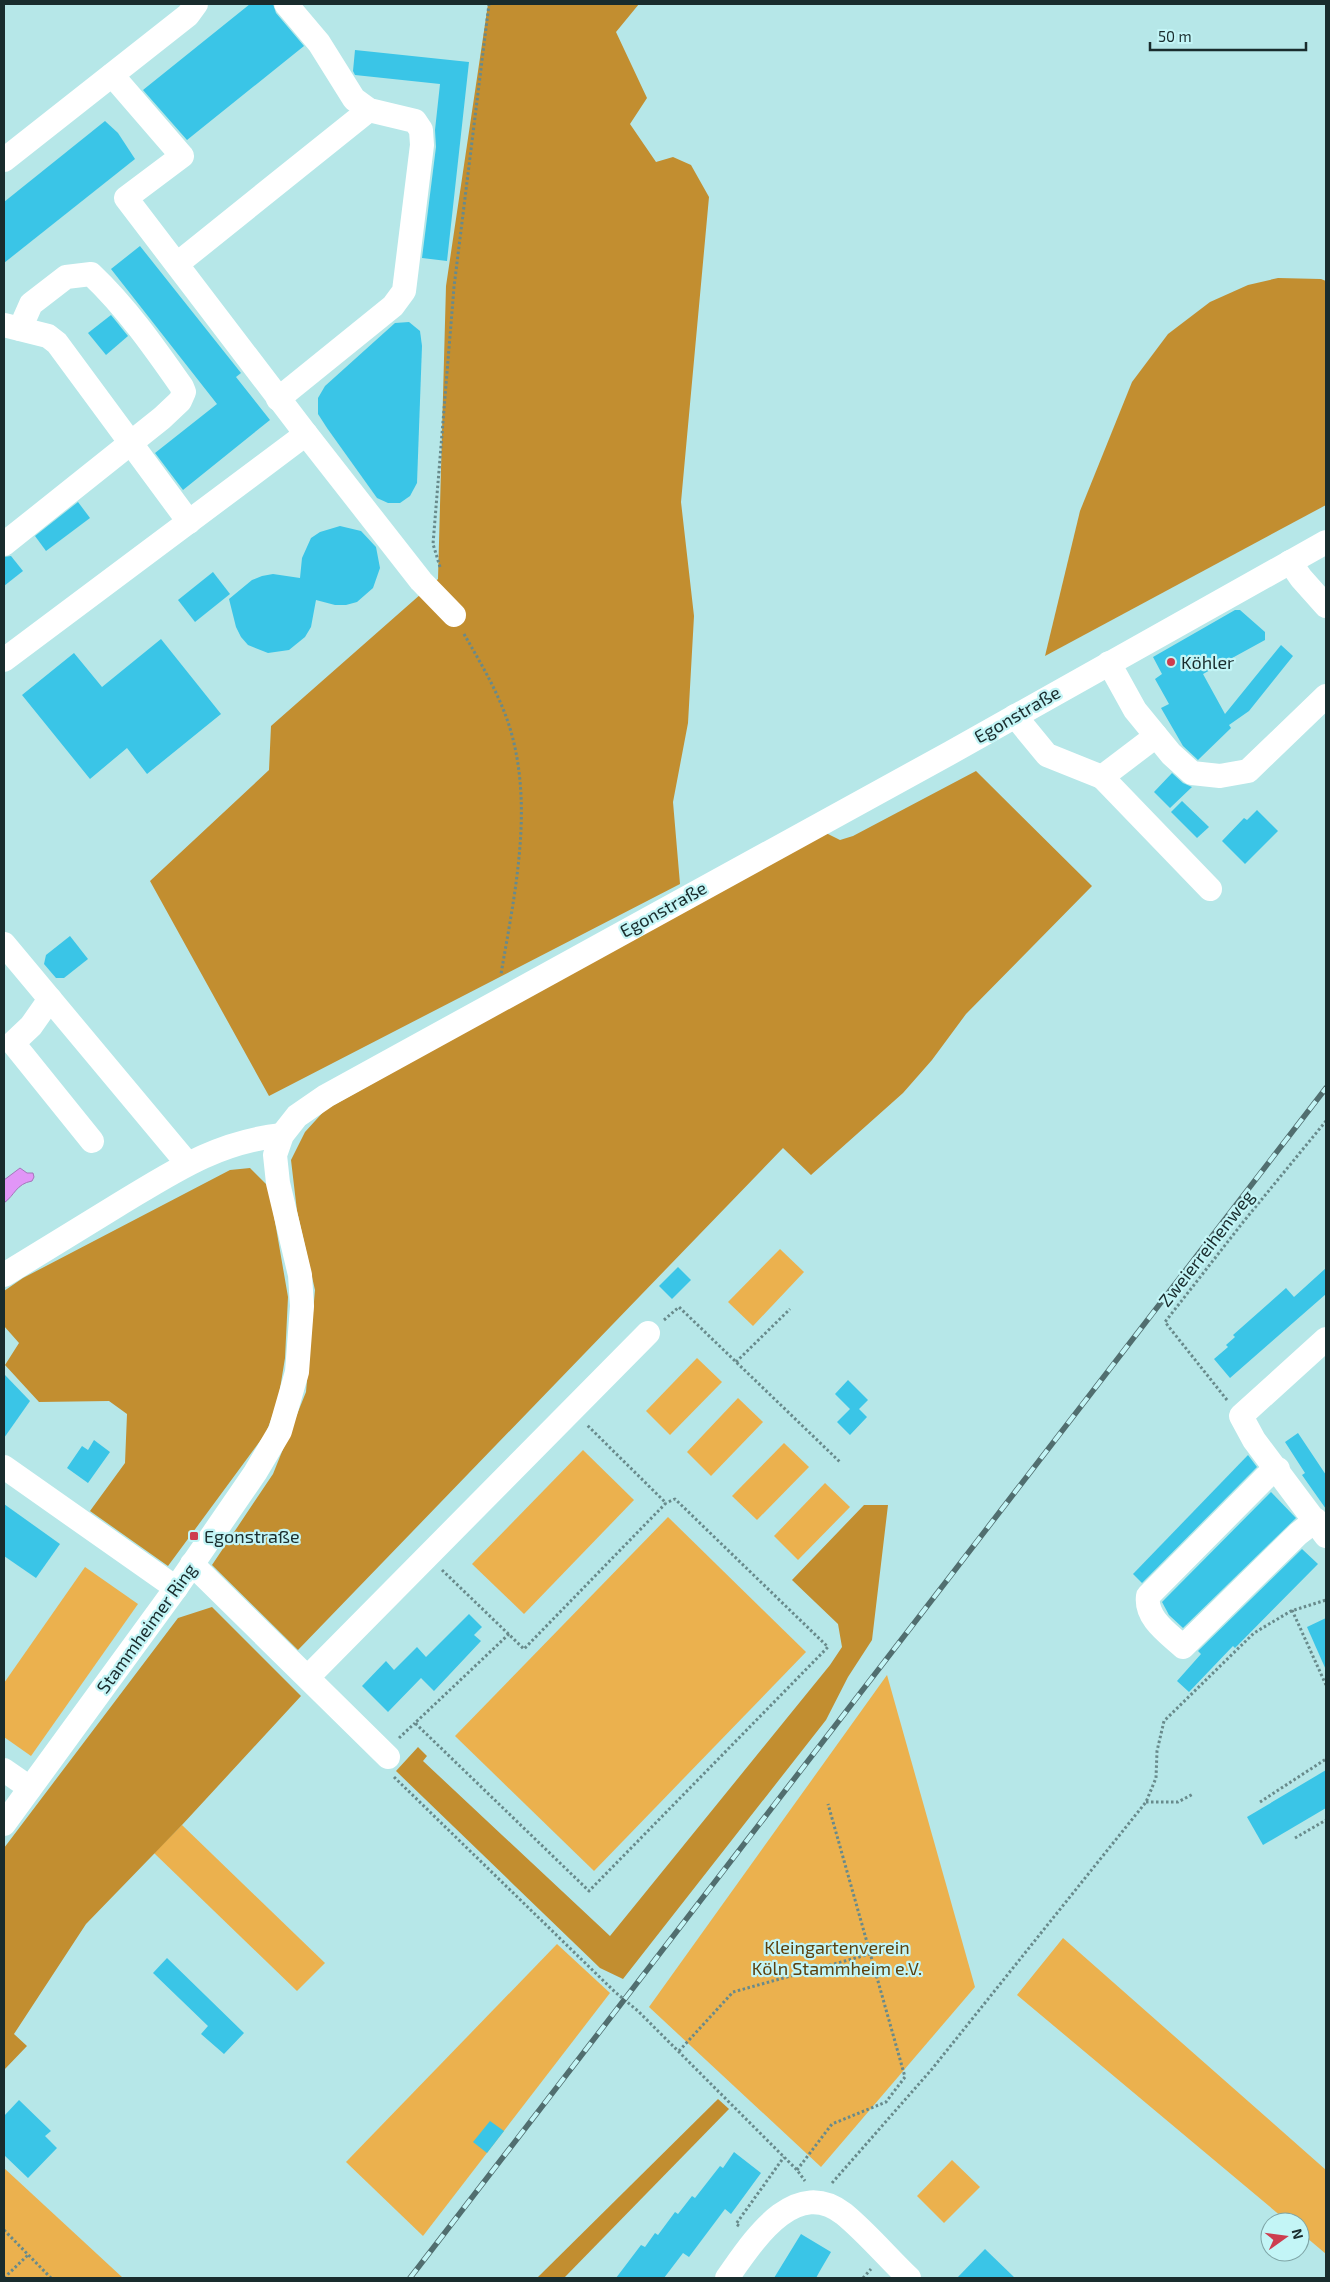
<svg xmlns="http://www.w3.org/2000/svg" width="1330" height="2282" font-family="'Exo 2',sans-serif">
<style>
.green{fill:#ebb14e}
.forest{fill:#c28e30}
.water{fill:#e196f7;stroke:#a576ba}
.building{fill:#3ac5e7}
.lines{fill:none;stroke-linecap:round;stroke-linejoin:round}
.path{stroke:#688a8b;stroke-width:3;stroke-dasharray:2.5 2.5;stroke-linecap:butt}
.minor{stroke:#fff;stroke-width:24}
.rail-casing{stroke:#516e6f;stroke-width:5.5}
.rail{stroke:#c3f5f6;stroke-width:4;stroke-dasharray:11;stroke-linecap:butt}
.poi-dot{fill:#cd3d4f;stroke:#c3f5f6;stroke-width:2}
.labels{text-anchor:middle;dominant-baseline:central;stroke-width:4.5;stroke-linejoin:round;paint-order:stroke}
.poi-label{font-size:18px;fill:#192c2d;stroke:#c3f5f6;text-anchor:start}
.street-label{font-size:18px;fill:#192c2d;stroke:#c3f5f6}
.park-label{font-size:18px;fill:#5b400d;stroke:#c3f5f6}
</style>
<rect width="100%" height="100%" fill="#b6e7e8"/>
<g class="green">
<polygon points="780,1249 804,1272 753,1326 728,1302"/>
<polygon points="697,1358 722,1382 670,1435 646,1411"/>
<polygon points="738,1398 763,1422 711,1476 687,1452"/>
<polygon points="784,1443 809,1467 757,1520 732,1496"/>
<polygon points="583,1450 634,1500 524,1614 472,1564"/>
<polygon points="825,1483 850,1507 798,1560 774,1536"/>
<polygon points="668,1517 806,1652 594,1871 455,1736"/>
<polygon points="85,1567 138,1604 31,1756 4,1737 4,1683"/>
<polygon points="887,1675 975,1987 821,2167 649,2007"/>
<polygon points="182,1825 325,1963 297,1991 154,1853"/>
<polygon points="1063,1938 1326,2170 1326,2254 1300,2232 1300,2222 1288,2222 1017,1995"/>
<polygon points="557,1944 610,1993 423,2236 346,2162"/>
<polygon points="952,2160 980,2187 944,2223 917,2196"/>
<polygon points="4,2168 123,2278 4,2278"/>
</g>
<g class="forest">
<polygon points="488,4 639,4 616,32 647,98 630,124 656,162 673,157 691,165 709,197 681,502 694,616 688,723 673,802 680,884 269,1096 150,881 269,770 271,726 438,579 446,286"/>
<polygon points="1278,278 1321,279 1326,281 1326,505 1045,656 1080,511 1132,382 1168,334 1210,302 1248,285"/>
<polygon points="976,771 1092,886 966,1014 932,1060 903,1093 811,1175 783,1148 298,1650 212,1565 273,1474 306,1392 315,1290 297,1211 291,1160 305,1132 325,1110 824,832 840,840 853,836"/>
<polygon points="250,1168 269,1187 288,1297 285,1358 278,1401 266,1433 168,1566 90,1511 125,1463 127,1414 109,1401 39,1402 5,1365 19,1343 4,1326 4,1291 23,1278 230,1170"/>
<polygon points="864,1505 888,1505 872,1640 848,1677 826,1720 623,1979 600,1968 396,1771 418,1747 427,1756 423,1761 610,1936 830,1665 842,1647 838,1624 792,1580"/>
<polygon points="212,1607 301,1696 182,1825 86,1924 14,2034 27,2046 4,2070 4,1848 178,1618"/>
<polygon points="718,2099 729,2109 564,2278 537,2278"/>
</g>
<path class="water" d="M20,1168L27,1173H33L34,1177L32,1181C16,1184 15,1195 4,1203V1180Z"/>
<g class="building">
<polygon points="250,4 273,4 276,13 304,46 187,140 143,90"/>
<polygon points="355,50 469,62 447,261 422,258 436,147 435,130 440,84 355,75 353,71"/>
<polygon points="105,121 118,133 135,159 4,263 4,202"/>
<polygon points="140,246 241,373 236,377 270,420 183,490 155,453 217,404 111,269"/>
<polygon points="111,315 128,336 106,355 88,333"/>
<polygon points="409,322 420,331 422,346 417,483 410,496 400,503 388,503 377,498 327,428 318,414 318,398 325,386 395,323"/>
<polygon points="78,502 90,518 46,551 35,536"/>
<polygon points="340,526 361,531 376,547 380,568 373,588 357,602 346,605 335,605 316,600 311,627 305,637 289,650 268,653 248,645 241,637 236,627 229,599 252,580 262,576 273,574 300,578 302,558 311,538 320,532"/>
<polygon points="11,556 23,571 4,586 4,557"/>
<polygon points="213,572 230,594 195,622 178,600"/>
<polygon points="1235,610 1240,610 1265,632 1265,640 1203,674 1225,714 1281,645 1293,656 1249,711 1229,725 1231,728 1198,760 1183,746 1161,708 1169,704 1155,679 1162,674 1153,657"/>
<polygon points="161,639 221,714 147,774 127,748 90,779 22,695 74,653 102,687"/>
<polygon points="1172,773 1183,783 1192,787 1170,808 1154,792"/>
<polygon points="1182,801 1209,827 1197,838 1171,812"/>
<polygon points="1257,810 1278,831 1245,864 1222,841 1244,818 1247,820"/>
<polygon points="70,936 88,959 64,978 56,978 44,964 46,955"/>
<polygon points="678,1267 691,1280 672,1299 659,1286"/>
<polygon points="1326,1268 1326,1294 1230,1378 1214,1359 1228,1347 1226,1345 1235,1337 1233,1335 1286,1288 1294,1297"/>
<polygon points="4,1374 30,1401 4,1438"/>
<polygon points="848,1380 868,1400 859,1409 867,1417 850,1435 837,1422 850,1409 835,1394"/>
<polygon points="1298,1433 1326,1475 1326,1509 1302,1475 1305,1473 1285,1442"/>
<polygon points="94,1440 110,1452 88,1483 67,1468 82,1446 88,1450"/>
<polygon points="1248,1455 1257,1467 1142,1583 1133,1574"/>
<polygon points="1271,1492 1296,1518 1183,1628 1169,1615 1162,1602"/>
<polygon points="4,1504 60,1544 36,1578 4,1556"/>
<polygon points="1302,1549 1318,1564 1235,1648 1233,1646 1189,1692 1177,1681 1201,1654 1198,1651"/>
<polygon points="469,1614 482,1627 474,1635 481,1641 434,1691 421,1678 388,1712 362,1686 386,1661 394,1670 417,1647 426,1657"/>
<polygon points="1326,1618 1326,1670 1307,1627"/>
<polygon points="1326,1770 1326,1808 1263,1845 1247,1817"/>
<polygon points="167,1958 244,2033 224,2054 201,2034 208,2026 153,1973"/>
<polygon points="19,2100 51,2131 45,2136 57,2148 28,2178 4,2155 4,2116"/>
<polygon points="490,2121 504,2131 487,2153 473,2142"/>
<polygon points="734,2152 761,2173 731,2214 725,2209 689,2257 683,2253 664,2278 616,2278 641,2245 645,2247 655,2233 658,2235 675,2212 678,2214 692,2196 695,2198 720,2166 723,2168"/>
<polygon points="801,2234 831,2252 821,2269 816,2278 774,2278"/>
<polygon points="985,2249 1015,2278 957,2278"/>
</g>
<g class="lines">
<g class="path">
<polyline points="440,567 433,544 454,287 489,4"/>
<path d="M464,634C480,662 497,690 508,722C535,803 515,892 501,974"/>
<polyline points="664,1320 679,1307 841,1463"/>
<polyline points="736,1362 790,1309"/>
<polyline points="1227,1400 1165,1322 1244,1221 1326,1121"/>
<polyline points="442,1570 524,1649 666,1503 586,1424"/>
<polyline points="1292,1610 1326,1685"/>
<polyline points="509,1634 415,1723 589,1891 828,1647 675,1499 666,1503"/>
<polyline points="399,1738 415,1723"/>
<polyline points="394,1777 615,1992 638,2011 797,2170 805,2181"/>
<polyline points="1146,1802 1178,1802 1193,1794"/>
<polyline points="1260,1802 1326,1759"/>
<polyline points="1295,1838 1326,1820"/>
<polyline points="679,2051 733,1992 870,1954"/>
<polyline points="797,2170 832,2124 886,2102 905,2077 828,1804"/>
<polyline points="832,2183 932,2069 1146,1802 1156,1778 1157,1751 1164,1721 1254,1633 1291,1611 1326,1600"/>
<polyline points="739,2226 736,2224 784,2157"/>
<polyline points="4,2230 51,2278"/>
<polyline points="4,2278 28,2255"/>
<polyline points="863,2278 871,2269"/>
</g>
<g class="minor">
<polyline points="4,160 188,15 196,4"/>
<polyline points="177,264 369,110"/>
<polyline points="4,325 48,336 57,343 189,522"/>
<polyline points="278,399 393,306 404,291 422,145 421,130 415,121 369,110 354,99 319,43 286,4"/>
<polyline points="306,434 421,581 454,615"/>
<path d="M4,544L162,418L180,401L184,392L182,387C154,347 126,307 91,274L66,277L31,304L20,329"/>
<polyline points="1290,562 1301,578 1326,606"/>
<polyline points="4,660 306,434 126,198 182,156 112,75"/>
<polyline points="1109,663 1135,710 1171,754 1192,773 1220,776 1248,771 1326,696"/>
<polyline points="1015,716 1047,755 1102,777"/>
<polyline points="1156,736 1102,777 1210,889"/>
<polyline points="4,944 187,1163"/>
<polyline points="50,999 31,1026 13,1043 92,1141"/>
<path d="M4,1275C42,1252 80,1228 118,1205C173,1172 216,1142 282,1135"/>
<polyline points="1326,1339 1241,1416 1254,1440 1326,1536"/>
<polyline points="4,1467 176,1588"/>
<path d="M1278,1469L1266,1477L1148,1596C1145,1618 1168,1633 1183,1647L1298,1534L1316,1520"/>
<polyline points="192,1564 388,1757"/>
<polyline points="308,1677 648,1333"/>
<polyline points="4,1770 30,1788"/>
<polyline points="4,1824 176,1588 255,1473 280,1431 297,1372 302,1306 300,1275 278,1183 275,1155 282,1135 297,1116 326,1096 950,753 1326,542"/>
<path d="M727,2278C752,2243 794,2175 844,2214C867,2233 888,2258 909,2278"/>
</g>
<defs>
<polyline id="rail" points="410,2278 1326,1088"/>
</defs>
<use href="#rail" class="rail-casing"/>
<use href="#rail" class="rail"/>
</g>
<g class="poi-dot">
<circle cx="1171" cy="662" r="5"/>
<rect x="189" y="1531" width="10" height="10" rx="2.5"/>
</g>
<g class="labels">
<g class="poi-label">
<text x="1181" y="662">Köhler</text>
<text x="204" y="1536">Egonstraße</text>
</g>
<g class="street-label">
<text transform="translate(1017 714) rotate(-30)">Egonstraße</text>
<text transform="translate(663 909) rotate(-29)">Egonstraße</text>
<text transform="translate(1206 1248) rotate(-52)">Zweierreihenweg</text>
<text transform="translate(146 1628) rotate(-54)">Stammheimer Ring</text>
</g>
<g class="park-label">
<text x="837" y="1947">Kleingartenverein<tspan x="837" dy="21">Köln Stammheim e.V.</tspan></text>
</g>
</g>
<rect width="1330" height="2282" fill="none" stroke="#192c2d" stroke-width="10"/>
<g transform="translate(1285 2237) rotate(76)"><circle r="24" fill="#c3f5f6" stroke="#7fa5a6"/>
<path d="M0-4L9 19L0 12L-9 19Z" fill="#cd3d4f"/>
<text y="-8" font-size="14" font-weight="bold" text-anchor="middle" fill="#192c2d">N</text>
</g>
<path d="M1150 42v8h156v-8" fill="none" stroke="#192c2d" stroke-width="2.5"/>
<text x="1158" y="42" font-size="15" fill="#192c2d" stroke="#c3f5f6" stroke-width="4" paint-order="stroke">50 m</text>
</svg>
